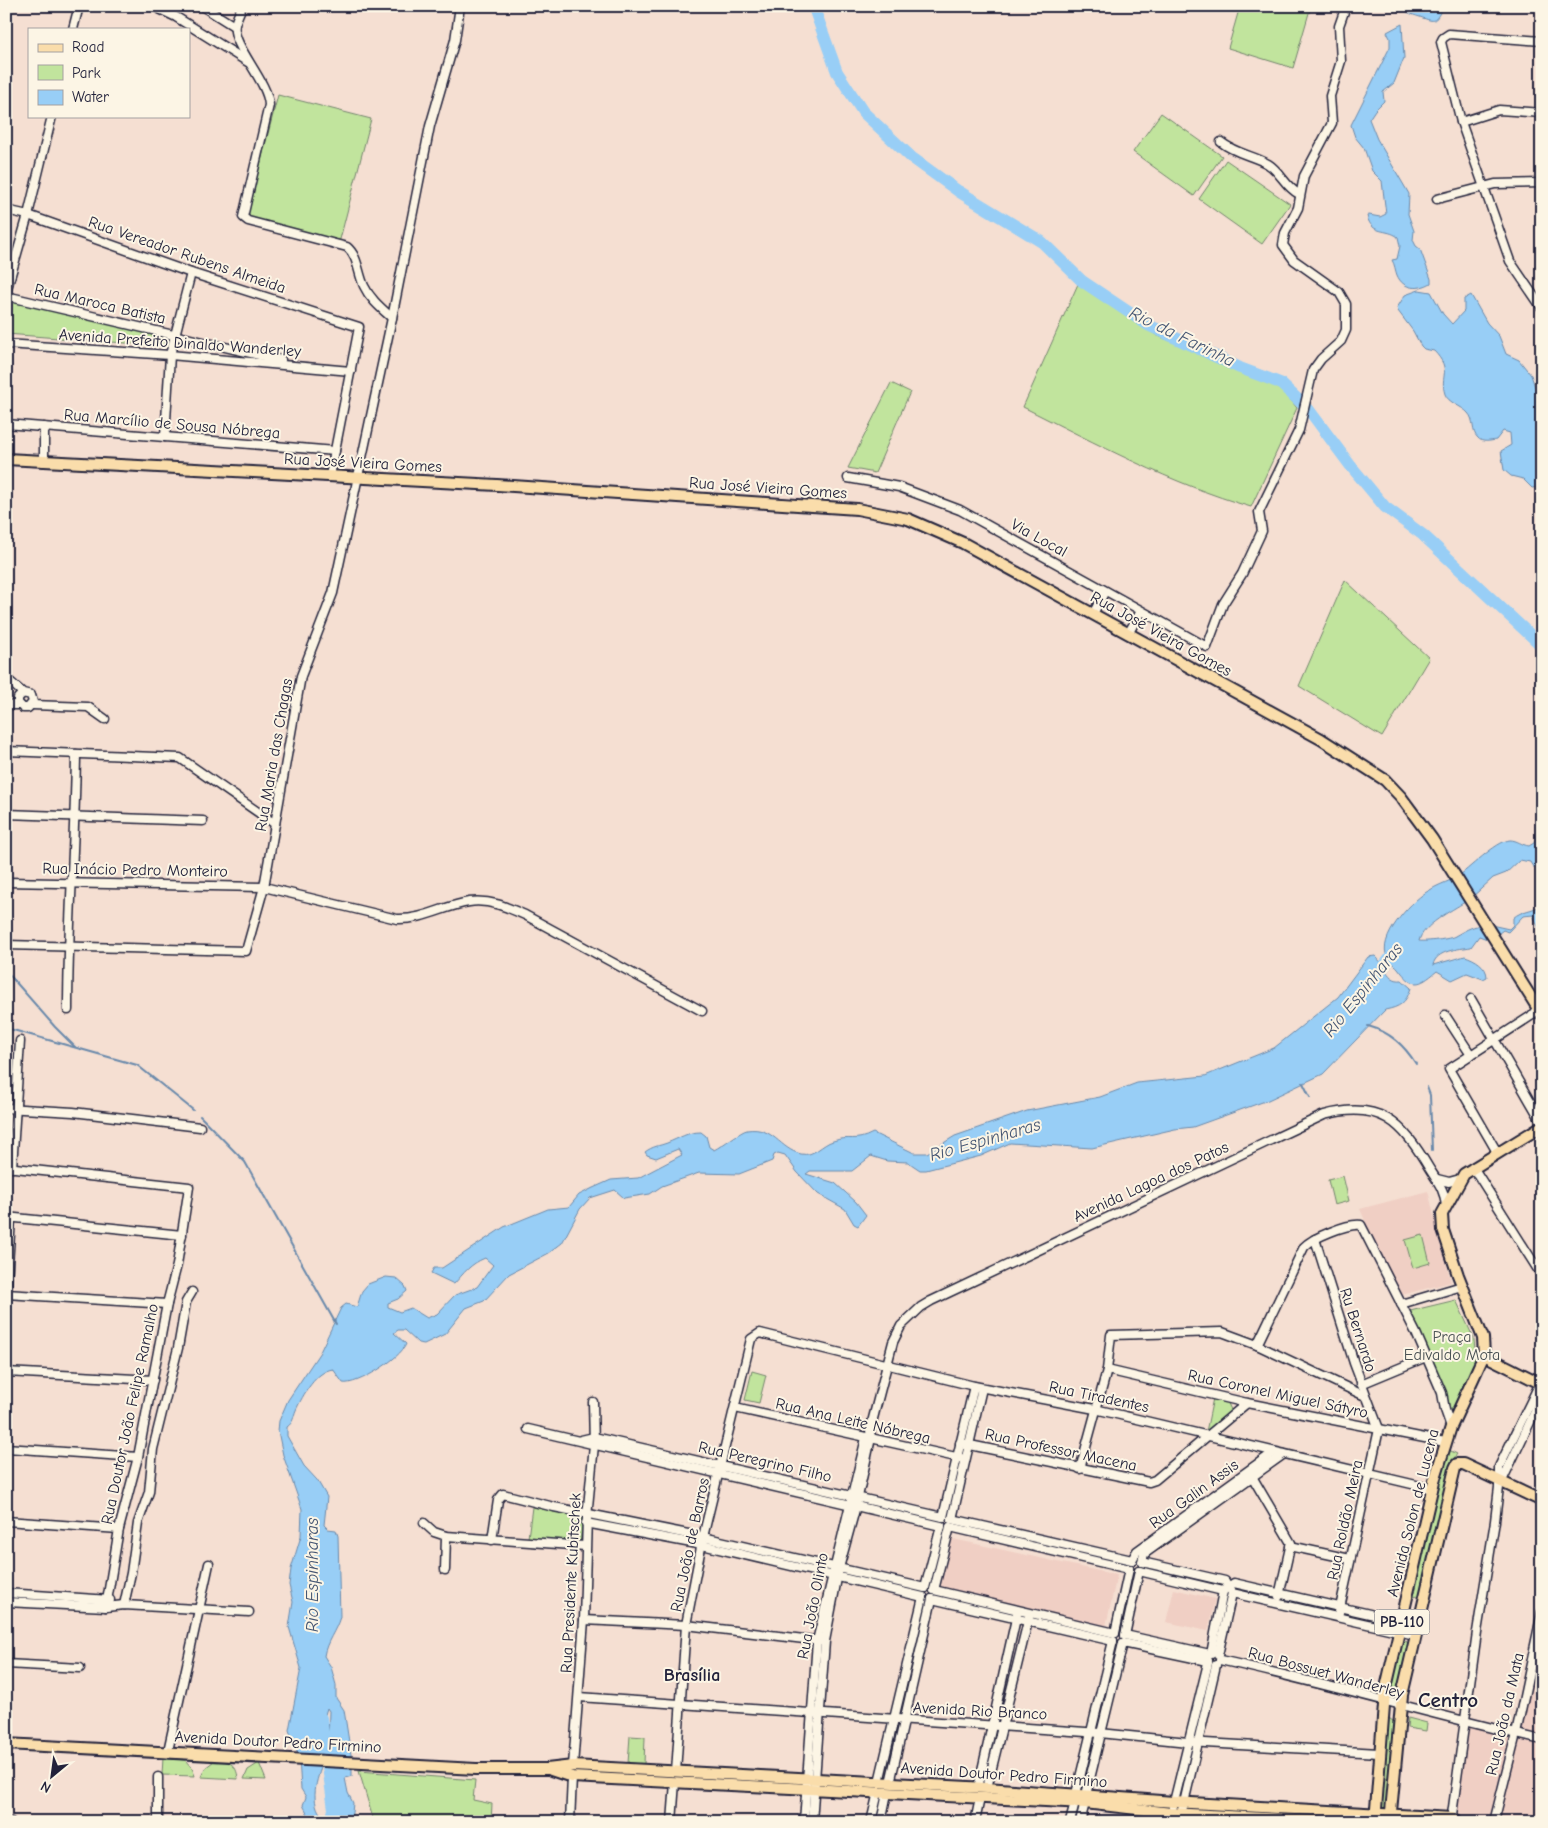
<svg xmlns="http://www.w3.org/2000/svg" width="1548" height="1828" font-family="'Comic Neue',sans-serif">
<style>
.built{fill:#f0cfc4}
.green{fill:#c1e49d;stroke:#72836c}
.water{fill:#98cef6;stroke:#6989ab}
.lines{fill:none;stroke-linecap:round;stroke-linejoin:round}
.stream{stroke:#6989ab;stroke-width:2}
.river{stroke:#98cef6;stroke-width:12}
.minor-casing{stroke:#22223b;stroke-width:11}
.major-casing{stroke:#22223b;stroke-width:14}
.minor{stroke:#fcf5e5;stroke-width:8}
.major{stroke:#faddab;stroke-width:10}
.labels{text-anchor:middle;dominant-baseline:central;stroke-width:4;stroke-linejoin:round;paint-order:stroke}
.shield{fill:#fcf5e5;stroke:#63616e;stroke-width:1}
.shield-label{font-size:15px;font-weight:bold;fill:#22223b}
.street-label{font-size:16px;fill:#22223b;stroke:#fcf5e5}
.park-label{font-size:16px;fill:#4a5254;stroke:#fcf5e5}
.water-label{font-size:18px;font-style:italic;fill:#455673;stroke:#fcf5e5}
.neighbourhood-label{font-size:18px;font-weight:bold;fill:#22223b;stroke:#fcf5e5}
.district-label{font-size:21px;font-weight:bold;fill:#22223b;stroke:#fcf5e5}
</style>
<rect width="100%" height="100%" fill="#f5dfd2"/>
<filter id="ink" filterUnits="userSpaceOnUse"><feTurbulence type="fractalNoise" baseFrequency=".02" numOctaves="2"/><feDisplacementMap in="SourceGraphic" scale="10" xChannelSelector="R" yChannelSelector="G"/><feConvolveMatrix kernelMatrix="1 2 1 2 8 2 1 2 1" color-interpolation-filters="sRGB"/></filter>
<g filter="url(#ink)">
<g class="built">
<polygon points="1428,1191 1451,1282 1398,1296 1360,1209"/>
<polygon points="949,1538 1117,1575 1106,1626 938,1589"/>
<polygon points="1174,1589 1215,1599 1208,1631 1166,1622"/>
<polygon points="1542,1613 1542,1822 1452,1818 1464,1722 1520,1735"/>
</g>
<g class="green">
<polygon points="1240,6 1311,6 1293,68 1228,48"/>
<polygon points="278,95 371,119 338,247 245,223"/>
<polygon points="1161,113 1222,156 1194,196 1133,152"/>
<polygon points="1226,160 1290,204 1262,244 1199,199"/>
<path d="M1078,284L1156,335L1282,389L1297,408L1251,507C1172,484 1097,444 1023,407Z"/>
<polygon points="12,301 167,335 164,346 6,334"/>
<polygon points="891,383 910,392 875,473 848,468"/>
<polygon points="1345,580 1429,658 1382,737 1299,686"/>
<polygon points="1343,1176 1349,1201 1334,1205 1328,1180"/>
<polygon points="1423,1235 1430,1263 1413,1268 1405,1240"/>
<polygon points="1456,1300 1474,1339 1476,1361 1448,1417 1445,1407 1448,1396 1410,1311"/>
<polygon points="752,1371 766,1375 759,1403 745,1400"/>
<polygon points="1213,1398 1227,1401 1231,1410 1206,1432"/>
<polygon points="1449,1450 1457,1454 1450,1464 1421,1595 1414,1597 1411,1590"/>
<polygon points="532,1507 583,1516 580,1544 528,1538"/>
<polygon points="1402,1640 1406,1641 1409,1645 1398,1694 1395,1697 1388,1693 1399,1647"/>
<polygon points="1388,1717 1395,1723 1387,1806 1383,1810 1380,1806"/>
<polygon points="1408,1718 1427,1723 1426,1731 1407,1728"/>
<polygon points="630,1736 645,1737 644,1764 628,1763"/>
<polygon points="163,1758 185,1760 192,1768 195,1776 162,1775"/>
<path d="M214,1761C227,1760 237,1763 238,1779L201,1777L205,1768Z"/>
<polygon points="259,1763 266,1780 244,1779 248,1770"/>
<polygon points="359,1771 475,1780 473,1800 492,1804 491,1822 374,1822"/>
</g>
<g class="water">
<path d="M1399,6H1444C1434,22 1437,23 1420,17C1410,14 1408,13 1399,6Z"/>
<path d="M1402,24L1404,58L1394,83L1383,92L1384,101L1375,110L1369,119L1377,139L1409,194L1408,214L1414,231L1413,240L1416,246L1420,249L1431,279V283C1419,290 1403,290 1397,275C1395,270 1395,265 1392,260L1397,259L1400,246L1398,237C1387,228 1372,236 1367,216L1369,215L1380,217L1386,214L1382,181L1372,171L1364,148L1355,137L1351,125L1390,47V38L1387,32Z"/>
<path d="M1419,290L1431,292L1443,314L1452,324L1464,311V299L1471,295L1487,323L1499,336L1506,354L1519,360L1531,375L1535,387L1542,389L1541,487L1532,488L1523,479L1511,476L1504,470L1501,451L1511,445L1510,433L1503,431L1496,440C1490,441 1482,443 1478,438C1471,432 1475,420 1468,413C1462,406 1448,403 1445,394C1439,375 1453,371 1434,351L1424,349L1421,346L1413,331L1398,311L1397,308L1405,295Z"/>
<path d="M1542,827V868L1533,867L1530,862L1520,860L1506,873L1493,878L1470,899L1456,878C1468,870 1496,841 1510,840C1517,840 1522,845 1529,846L1534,843L1539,829Z"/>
<path d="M1451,880L1465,902C1452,910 1422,926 1419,941C1425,942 1451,939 1455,936C1464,931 1470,927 1481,925L1490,940L1479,936L1471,947C1459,949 1436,950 1433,965L1465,956C1475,959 1487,966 1487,977L1483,979L1467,973L1452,980L1437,971C1418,987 1413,988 1398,968C1394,963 1387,961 1386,954C1380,934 1414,898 1430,890C1436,886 1444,883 1451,880Z"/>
<path d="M1542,905V943L1537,940L1540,931L1533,915L1523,916L1508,932L1503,930L1494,937L1491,925L1509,929L1513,925V918C1522,910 1532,911 1542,905Z"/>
<path d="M1375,956C1385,964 1387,982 1402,980L1411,988C1406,1003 1400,1007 1385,1010L1323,1074L1268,1100L1193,1127L1175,1129L1092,1148L1010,1143L981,1156L926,1170H920L908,1162L887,1161L871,1156L852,1171H810L806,1174L835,1183L856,1202L866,1215L858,1226L854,1224L845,1209L818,1194L797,1172L785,1155L778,1153L774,1155L772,1161L739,1174L699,1173L662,1186L650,1194L624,1198L615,1190L590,1198L580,1209L562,1243L549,1253L509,1274L484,1301L466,1308L445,1334L424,1344L418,1343L404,1330H398L394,1333L406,1344C401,1358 357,1386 343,1383L333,1369C316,1371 303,1395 296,1410C293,1417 294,1422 287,1427V1436L304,1466L317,1480L327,1497L324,1525L328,1529L336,1530L338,1536L340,1617C336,1631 326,1642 324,1656L331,1667L336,1685V1698L344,1710L352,1761L331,1759L328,1746L329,1711L327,1708L324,1718V1759L299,1757L289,1730L301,1668L289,1627L293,1602L289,1585L291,1569L301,1536L302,1509L283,1455L278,1431L279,1421L288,1400L320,1352L341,1308L346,1304L357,1307L362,1291L368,1284L386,1277L396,1278L405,1286L407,1291L398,1299L388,1303V1307L400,1312L411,1308L427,1318L437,1314L455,1295L477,1287L493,1265L485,1258C470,1264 464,1273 454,1284L431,1273L434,1268H442L504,1227L548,1209L569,1207L579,1195L593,1188L611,1180L638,1178L678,1157L682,1155L678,1149L656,1158L647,1155L645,1152C653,1146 659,1146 667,1143C680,1138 687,1132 701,1132L706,1136L709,1147L714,1150C722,1146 741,1131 747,1130C774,1126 779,1149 801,1154C814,1157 822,1144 833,1141C850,1135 854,1143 873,1133L914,1153H927L955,1136L1027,1111L1100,1097L1137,1083L1205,1076L1274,1048L1338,997L1368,957Z"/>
<path d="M299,1758L322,1765C315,1784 309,1806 326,1820L331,1817V1765L352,1766V1776L345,1778L348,1793L353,1803L351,1822L311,1820L303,1805L306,1797L301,1789Z"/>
</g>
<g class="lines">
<g class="stream">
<polyline points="6,971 55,1027 75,1047"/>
<path d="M1368,1026C1390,1032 1404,1045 1416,1064"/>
<polyline points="6,1028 137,1065 193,1110"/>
<polyline points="1303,1083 1310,1097"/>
<polyline points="1427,1087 1430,1095 1432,1150"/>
<polyline points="200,1116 245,1162 336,1324"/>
</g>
<g class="river">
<polyline points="816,6 815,11 837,72 863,112 911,157 958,191 1042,242 1082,281 1148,325 1240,368 1280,383 1309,410 1350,465 1385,507 1423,535 1542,646"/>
<polyline points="1375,978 1399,946"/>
<polyline points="321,1718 334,1809 331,1822"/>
</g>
<defs>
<g id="minor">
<polyline points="153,6 176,17 248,62"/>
<polyline points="202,6 234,26"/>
<path d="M242,6C240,12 236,19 235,25C231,45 268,81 269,105L243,217L248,221L347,247C358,256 358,273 364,286C370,299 381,308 392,318"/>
<polyline points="73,29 79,6"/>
<polyline points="1542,41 1449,34 1443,38 1441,42 1461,122 1510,261 1542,308"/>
<polyline points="1461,122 1499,110 1542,113"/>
<path d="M1221,142C1236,154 1252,155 1268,164C1281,172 1285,187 1299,194"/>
<polyline points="1437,199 1495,184 1542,183"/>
<polyline points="6,210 28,215 191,273 359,327 330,476"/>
<polyline points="6,292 28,215 52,116"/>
<polyline points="6,296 281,360"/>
<polyline points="6,344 170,355 351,371"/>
<polyline points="6,424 335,451"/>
<polyline points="165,437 170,355 191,273"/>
<polyline points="44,462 44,427"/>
<polyline points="848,478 899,487 960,510 1207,647 1223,604 1242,574 1262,531 1259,512 1299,430 1313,370 1321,359 1341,341 1346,330 1346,304 1339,292 1294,260 1283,245 1285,233 1298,208 1304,176 1332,123 1330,96 1341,61 1339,26 1346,6"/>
<polyline points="1093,614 1105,591"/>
<polyline points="1128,634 1141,611"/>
<polyline points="6,678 23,693 31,695 33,702 28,708 23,708 18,703 18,698 23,693"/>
<polyline points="6,705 19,705"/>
<polyline points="32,705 88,707 105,719"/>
<polyline points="6,751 180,758 275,824"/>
<polyline points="6,814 203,821"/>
<path d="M6,882L264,887L397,919C423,920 444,906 469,902C489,899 507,907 525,915L702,1011"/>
<polyline points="6,945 246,951 264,887 301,676 333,593 392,318 430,126 455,40 460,6"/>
<polyline points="1471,999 1542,1122"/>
<path d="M68,1010C68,925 75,840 76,754"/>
<polyline points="1445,1015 1471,1055"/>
<polyline points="6,1108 73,1112 200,1127"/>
<polyline points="1497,1152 1449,1069 1531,1016 1542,1003"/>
<polyline points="6,1167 189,1187 177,1265 167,1304 138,1457 119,1529 106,1607"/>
<polyline points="1473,1167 1542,1276"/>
<polyline points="12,1168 20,1041"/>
<polyline points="1437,1179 1449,1182 1460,1179"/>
<polyline points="6,1217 182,1235"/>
<polyline points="1315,1239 1354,1363 1379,1429"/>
<polyline points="6,1294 167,1304"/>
<polyline points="6,1298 11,1218"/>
<polyline points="1401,1304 1462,1286"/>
<path d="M1257,1345L1304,1247C1312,1238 1348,1223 1361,1225L1416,1333L1442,1393L1445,1410L1451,1427"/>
<polyline points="1107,1370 1247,1403 1445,1442"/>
<polyline points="6,1372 153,1380"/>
<polyline points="1361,1384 1426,1357"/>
<polyline points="735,1408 965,1459"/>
<polyline points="528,1429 941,1526"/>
<polyline points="581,1440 594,1437 943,1517"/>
<polyline points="960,1443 1149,1482 1155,1480 1247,1403"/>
<polyline points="6,1448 138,1457"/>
<polyline points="1080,1469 1107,1370 1111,1335 1222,1332 1257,1345 1365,1396"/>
<polyline points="1250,1473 1291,1543 1279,1596"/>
<polyline points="1501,1483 1542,1397"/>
<polyline points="943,1517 974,1386"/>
<polyline points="952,1519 1132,1560"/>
<polyline points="952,1519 982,1388"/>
<polyline points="6,1521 119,1529"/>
<polyline points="424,1523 434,1532 446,1536 585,1546"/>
<polyline points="586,1523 702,1545 923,1597"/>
<polyline points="950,1527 1129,1569"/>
<polyline points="492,1540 498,1500 503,1494 554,1507 703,1537 925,1588"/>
<polyline points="1290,1546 1350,1559"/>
<polyline points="1132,1560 1137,1551 1274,1452"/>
<polyline points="1142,1562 1144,1554 1284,1454"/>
<polyline points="1142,1562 1225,1581 1231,1591"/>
<polyline points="445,1570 446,1536"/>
<polyline points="1139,1571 1223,1591"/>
<polyline points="925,1588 941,1526"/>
<polyline points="934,1590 1115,1633"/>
<polyline points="934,1590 950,1527"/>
<polyline points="1223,1591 1234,1583 1418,1625"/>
<polyline points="6,1593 110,1600"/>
<polyline points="1232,1593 1415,1635"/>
<polyline points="932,1599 1113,1641"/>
<polyline points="6,1602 106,1607 124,1605 249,1612"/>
<polyline points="124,1605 131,1573 138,1523 149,1492 153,1449 178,1348 186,1302 192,1292"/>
<polyline points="1338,1617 1379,1429"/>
<polyline points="584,1620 686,1625 821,1641"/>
<polyline points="1115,1633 1129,1569"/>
<polyline points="1125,1635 1210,1654"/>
<polyline points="1125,1635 1139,1571"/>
<polyline points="1123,1643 1208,1661"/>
<polyline points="1211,1654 1223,1591"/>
<polyline points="1218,1655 1232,1593"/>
<path d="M1220,1660C1328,1684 1434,1715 1542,1740"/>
<polyline points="6,1664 80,1668"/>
<polyline points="579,1697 1100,1733 1188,1742 1379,1753"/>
<polyline points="168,1751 209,1564"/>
<polyline points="573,1766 584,1620 587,1517 594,1445 593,1402"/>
<polyline points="676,1772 686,1625 703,1537 751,1339 760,1333 974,1386 1095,1409 1433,1489"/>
<polyline points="879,1782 923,1597"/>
<polyline points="890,1783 932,1599"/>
<polyline points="978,1788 1017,1614"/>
<polyline points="987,1788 1029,1617"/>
<polyline points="1076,1794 1113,1641"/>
<polyline points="1086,1795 1123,1643"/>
<polyline points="1173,1806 1208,1663"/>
<polyline points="6,1821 11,1822"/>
<polyline points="158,1822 158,1777"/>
<polyline points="570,1822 572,1777"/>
<polyline points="672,1822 675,1782"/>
<polyline points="804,1822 817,1641 866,1438"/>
<path d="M812,1822L825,1641L839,1568L856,1506L871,1438L870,1430L893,1342L901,1326L921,1307L931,1301L1324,1115C1380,1100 1402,1122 1429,1168C1437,1181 1445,1190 1446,1206"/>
<polyline points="871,1822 878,1792"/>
<polyline points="881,1822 887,1793"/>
<polyline points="975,1822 980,1798"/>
<polyline points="1070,1822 1075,1803"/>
<polyline points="1080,1822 1085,1803"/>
<polyline points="1175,1822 1181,1814 1184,1803 1216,1665"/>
<polyline points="1451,1822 1477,1632 1495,1521 1499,1487 1499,1467 1540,1383"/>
<polyline points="1494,1822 1516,1734 1542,1612"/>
</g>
<g id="major">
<polyline points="6,459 497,485 857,509 908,519 963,543 1321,739 1385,780 1401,797 1432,839 1542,1015"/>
<polyline points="1484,1355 1542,1384"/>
<polyline points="6,1744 476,1769 547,1769 573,1766 987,1788 1174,1802 1452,1818 1458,1822"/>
<polyline points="551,1770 572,1777 1085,1803 1171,1813 1337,1822"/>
<polyline points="1375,1822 1385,1692 1434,1481 1451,1427 1484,1355 1483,1338 1458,1275 1443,1230 1442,1214 1464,1174 1542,1126"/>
<polyline points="1390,1822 1402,1695 1455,1468 1457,1464 1463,1464 1542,1501"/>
</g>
</defs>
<use href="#minor" class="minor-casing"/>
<use href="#major" class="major-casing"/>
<use href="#minor" class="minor"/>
<use href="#major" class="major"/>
</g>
</g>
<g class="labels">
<rect class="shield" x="1374.5" y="1609.5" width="55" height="25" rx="4"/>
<g class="shield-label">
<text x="1402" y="1622">PB-110</text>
</g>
<g class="street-label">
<text transform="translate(187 255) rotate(19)">Rua Vereador Rubens Almeida</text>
<text transform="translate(100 304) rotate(13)">Rua Maroca Batista</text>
<text transform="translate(180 343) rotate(4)">Avenida Prefeito Dinaldo Wanderley</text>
<text transform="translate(172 424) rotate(5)">Rua Marcílio de Sousa Nóbrega</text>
<text transform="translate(363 463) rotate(3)">Rua José Vieira Gomes</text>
<text transform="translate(768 488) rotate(4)">Rua José Vieira Gomes</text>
<text transform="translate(1039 538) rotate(29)">Via Local</text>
<text transform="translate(1161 634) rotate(29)">Rua José Vieira Gomes</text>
<text transform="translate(274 755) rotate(-80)">Rua Maria das Chagas</text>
<text transform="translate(135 870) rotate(1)">Rua Inácio Pedro Monteiro</text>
<text transform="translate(1151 1182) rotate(-25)">Avenida Lagoa dos Patos</text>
<text transform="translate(1358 1330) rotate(72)">Ru Bernardo</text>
<text transform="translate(1278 1394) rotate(12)">Rua Coronel Miguel Sátyro</text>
<text transform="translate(1099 1397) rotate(12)">Rua Tiradentes</text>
<text transform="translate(130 1414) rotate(-78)">Rua Doutor João Felipe Ramalho</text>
<text transform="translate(853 1421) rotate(13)">Rua Ana Leite Nóbrega</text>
<text transform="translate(1061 1450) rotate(12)">Rua Professor Macena</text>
<text transform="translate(765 1462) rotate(13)">Rua Peregrino Filho</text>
<text transform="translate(1194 1494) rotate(-36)">Rua Galin Assis</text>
<text transform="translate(1413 1513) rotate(-76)">Avenida Solon de Lucena</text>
<text transform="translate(1345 1520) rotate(-78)">Rua Roldão Meira</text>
<text transform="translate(690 1545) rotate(-78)">Rua João de Barros</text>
<text transform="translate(571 1583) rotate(-87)">Rua Presidente Kubitschek</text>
<text transform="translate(813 1606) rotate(-79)">Rua João Olinto</text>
<text transform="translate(1326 1673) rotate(15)">Rua Bossuet Wanderley</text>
<text transform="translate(980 1711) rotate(3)">Avenida Rio Branco</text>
<text transform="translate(1505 1714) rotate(-77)">Rua João da Mata</text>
<text transform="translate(278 1742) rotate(3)">Avenida Doutor Pedro Firmino</text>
<text transform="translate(1004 1775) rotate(4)">Avenida Doutor Pedro Firmino</text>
</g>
<g class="park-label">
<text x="1452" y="1337">Praça<tspan x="1452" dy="18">Edivaldo Mota</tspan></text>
</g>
<g class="water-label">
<text transform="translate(1182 337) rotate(26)">Rio da Farinha</text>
<text transform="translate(1363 990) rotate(-51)">Rio Espinharas</text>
<text transform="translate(985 1140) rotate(-16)">Rio Espinharas</text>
<text transform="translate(312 1575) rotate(-90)">Rio Espinharas</text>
</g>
<g class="neighbourhood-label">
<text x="692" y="1675">Brasília</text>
</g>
<g class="district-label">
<text x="1448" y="1700">Centro</text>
</g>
</g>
<rect width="1548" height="1828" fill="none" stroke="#fcf5e5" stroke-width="25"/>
<rect x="12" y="12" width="1523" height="1803" fill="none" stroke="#22223b" stroke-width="2" filter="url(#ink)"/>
<rect x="28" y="28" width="162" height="90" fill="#fcf5e5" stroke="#a5a1a1"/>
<rect x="38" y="44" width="25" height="8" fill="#faddab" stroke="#a5a1a1"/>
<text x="72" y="52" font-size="15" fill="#22223b">Road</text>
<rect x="38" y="65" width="25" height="15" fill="#c1e49d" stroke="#a5a1a1"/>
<text x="72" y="78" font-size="15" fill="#22223b">Park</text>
<rect x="38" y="90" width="25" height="15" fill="#98cef6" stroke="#a5a1a1"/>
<text x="72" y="102" font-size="15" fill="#22223b">Water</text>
<g transform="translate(52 1776) rotate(209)" stroke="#fcf5e5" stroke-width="4" paint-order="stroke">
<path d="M0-4L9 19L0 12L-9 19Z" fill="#22223b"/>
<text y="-8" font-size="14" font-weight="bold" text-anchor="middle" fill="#22223b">N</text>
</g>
</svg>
